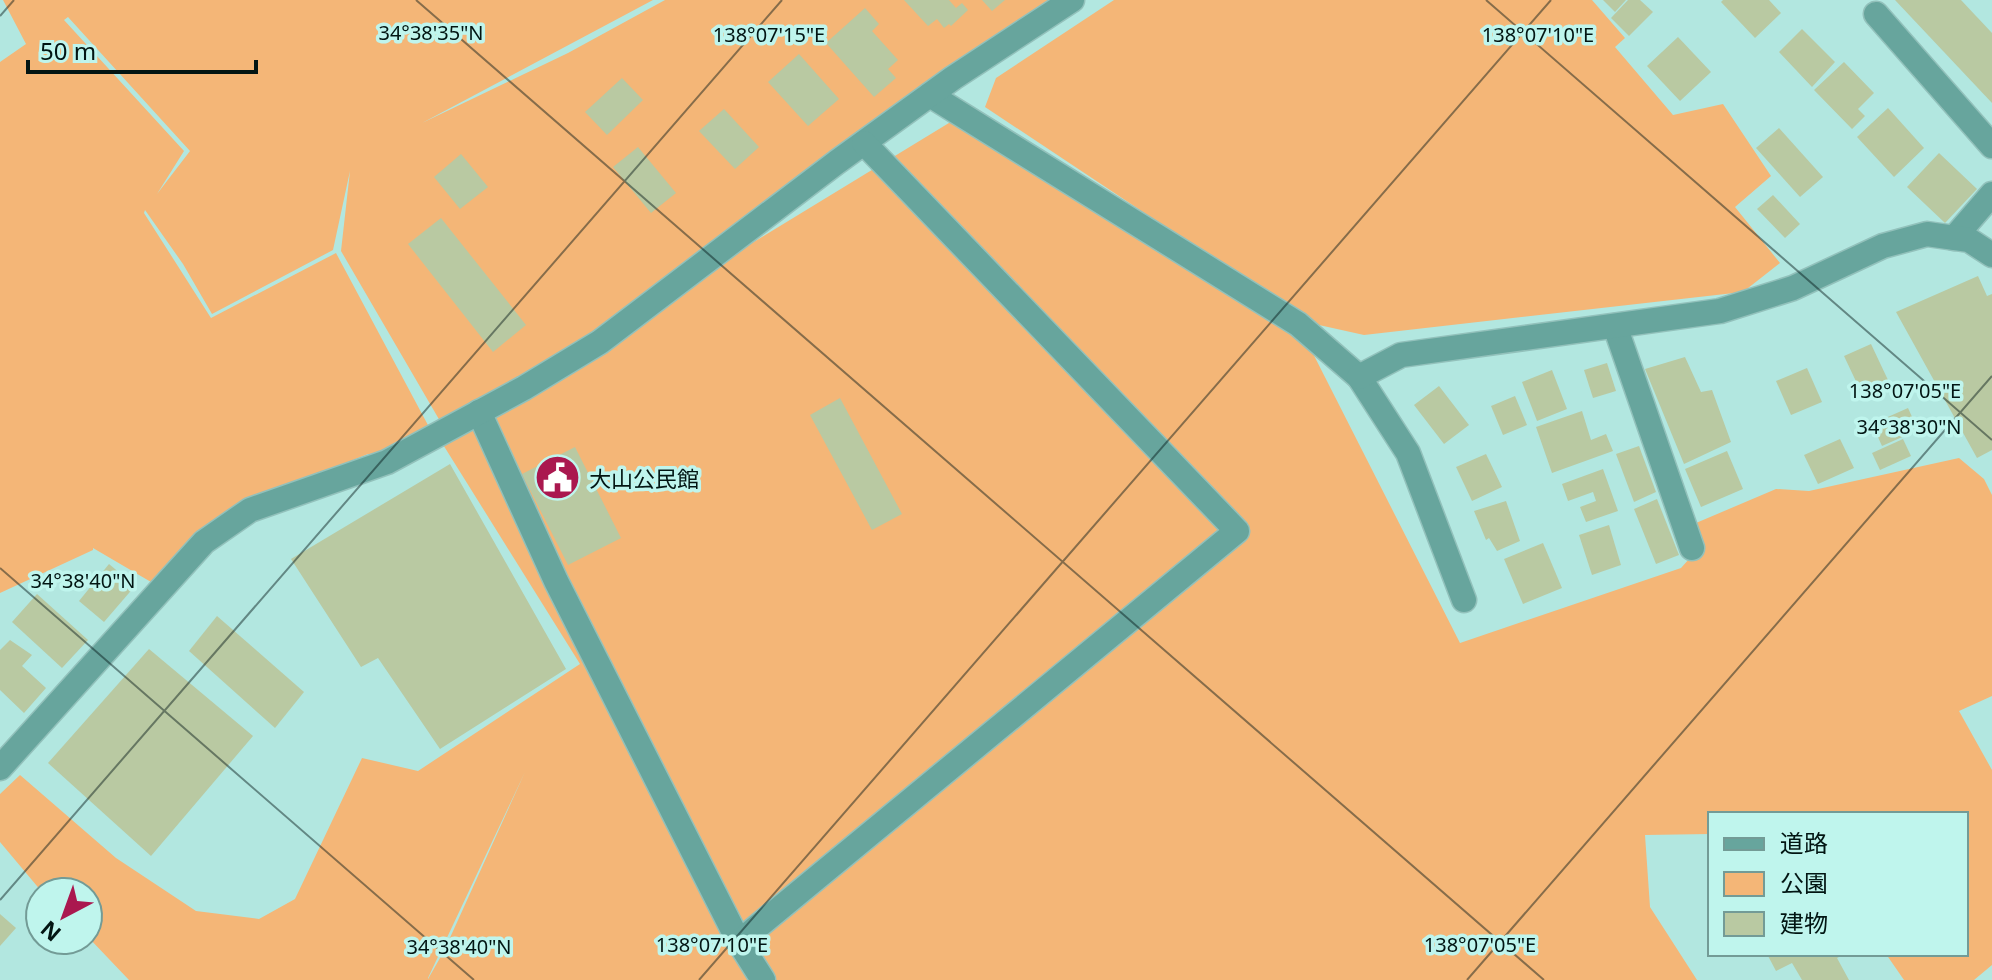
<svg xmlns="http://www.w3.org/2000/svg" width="1992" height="980" font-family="'Noto Sans','Noto Sans JP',sans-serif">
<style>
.green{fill:#f4b677;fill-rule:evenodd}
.building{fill:#b9c9a2}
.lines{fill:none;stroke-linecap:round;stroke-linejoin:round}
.street-casing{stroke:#92c1bb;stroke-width:27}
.street{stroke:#67a59d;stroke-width:24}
.ticks{fill:none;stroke:#021513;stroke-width:2;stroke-opacity:0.45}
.labels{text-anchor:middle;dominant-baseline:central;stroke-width:7;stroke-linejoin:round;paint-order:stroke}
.poi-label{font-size:22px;fill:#021513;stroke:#bff5ed;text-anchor:start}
.ticks-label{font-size:20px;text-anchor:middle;fill:#021513;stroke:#bff5ed;stroke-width:7;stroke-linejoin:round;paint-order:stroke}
</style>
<rect width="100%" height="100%" fill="#b2e7e0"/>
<g class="green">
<path d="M3,0H653L422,123L568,53L665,0H1070L565,355L440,421L341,251L350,171L333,250L212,314L183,264L145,210L144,213L211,318L336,253L429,427L389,453L368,454L242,504L151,582L93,548V550L0,593V62L26,44ZM68,17L190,151L157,194L184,151L64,20Z"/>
<polygon points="1114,0 1592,0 1625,38 1615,47 1673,115 1723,104 1771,176 1735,207 1780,263 1743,292 1364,335 1310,323 985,107 996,78"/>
<path d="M962,115L1298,324L1460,643L1681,568L1698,549L1696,523L1776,489L1809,491L1959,458L1984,479L1992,495V696L1959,711L1992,770V965L1974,980H1904L1886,954H1966V814H1710V834L1645,835L1650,907L1697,980H129L88,937V892H42L0,842V794L20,775L116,858L196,911L259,919L295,899L362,758L418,771L580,664L437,435ZM525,772L444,951L428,979V978Z"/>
</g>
<g class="building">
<polygon points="904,0 949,0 956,8 962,3 968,10 951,26 949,24 944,28 937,19 928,26"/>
<polygon points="982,0 1005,0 992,11"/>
<polygon points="1603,0 1626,0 1615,12"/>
<polygon points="1628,0 1640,0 1653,12 1629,36 1611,18"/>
<polygon points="1723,0 1769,0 1781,13 1755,38 1721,2"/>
<polygon points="1895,0 1961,0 1992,33 1992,103"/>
<polygon points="865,8 879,24 872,31 898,60 888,69 896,78 874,97 826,43"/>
<polygon points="1802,29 1835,62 1812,87 1779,52"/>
<polygon points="1678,37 1711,72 1680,101 1647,66"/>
<polygon points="799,54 839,99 808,126 768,82"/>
<polygon points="1844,62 1874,93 1858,109 1865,116 1852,129 1814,90"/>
<polygon points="622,78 643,100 607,135 585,112"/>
<polygon points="1888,108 1924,148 1894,177 1857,137"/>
<polygon points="724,109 759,147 735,169 699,131"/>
<polygon points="1779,128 1823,177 1800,197 1756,148"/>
<polygon points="638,147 676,193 651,213 613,167"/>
<polygon points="1939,153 1977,189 1945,223 1907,187"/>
<polygon points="461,154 488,187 460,209 434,177"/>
<polygon points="1773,195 1800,224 1785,238 1757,209"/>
<polygon points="441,218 526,325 493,352 408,244"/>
<polygon points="1978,276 1987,296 1992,294 1992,450 1977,458 1896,312"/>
<polygon points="1871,344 1888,380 1861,392 1844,356"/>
<polygon points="1685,357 1701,392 1712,390 1731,442 1684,464 1645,369"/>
<polygon points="1607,363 1616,391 1593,398 1584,370"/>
<polygon points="1807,368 1822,402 1791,415 1776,381"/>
<polygon points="1552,370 1567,409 1537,421 1522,382"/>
<polygon points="1439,386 1469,425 1444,444 1414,405"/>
<polygon points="1515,396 1527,425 1503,435 1491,406"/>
<polygon points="840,398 902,514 872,530 810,415"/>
<polygon points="1908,408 1918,430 1882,446 1872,424"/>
<polygon points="1582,411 1591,440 1606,434 1613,451 1552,473 1536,427"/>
<polygon points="1840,439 1854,468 1818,484 1804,455"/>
<polygon points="1903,439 1911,456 1880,470 1872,453"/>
<polygon points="1639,446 1656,492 1634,502 1616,454"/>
<polygon points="575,447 621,538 568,565 522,474"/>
<polygon points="1727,451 1743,489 1701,507 1685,469"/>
<polygon points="1486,454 1502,487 1472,501 1456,467"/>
<polygon points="450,464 566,669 440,749 378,658 361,667 291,559"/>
<polygon points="1603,469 1618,511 1586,522 1580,507 1596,501 1593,492 1568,501 1562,484"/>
<polygon points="1657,499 1679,555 1656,564 1634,509"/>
<polygon points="1506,501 1520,541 1497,551 1489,538 1486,540 1474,511"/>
<polygon points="1609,525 1621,565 1592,575 1579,535"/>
<polygon points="1543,543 1562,588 1523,604 1504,559"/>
<polygon points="109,564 135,586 104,622 79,601"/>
<polygon points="37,594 88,640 62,668 12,622"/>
<polygon points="217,616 304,692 275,728 189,651"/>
<polygon points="10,640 32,655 22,666 46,688 24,713 0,690 0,650"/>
<polygon points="149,649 253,736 151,856 48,763"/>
<polygon points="0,914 16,928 0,946"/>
<polygon points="1767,954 1845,954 1837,958 1849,980 1802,980 1792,963 1776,971"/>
</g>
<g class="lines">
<defs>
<g id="street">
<polyline points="1876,14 1992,146"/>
<polyline points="930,95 1298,324 1359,377 1408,453 1464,600"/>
<polyline points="1954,238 1992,194"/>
<polyline points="1615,326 1692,548"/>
<polyline points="1359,377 1401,355 1720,311 1793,288 1883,246 1927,234 1969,240 1992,255"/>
<polyline points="479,412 556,581 739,942 763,980"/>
<polyline points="0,768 204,542 250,510 387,462 524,388 600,342 837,162 953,78 1072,0"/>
<polyline points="739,942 1237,531 864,143"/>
</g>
</defs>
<use href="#street" class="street-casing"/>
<use href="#street" class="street"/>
</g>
<path class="ticks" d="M416,0L1544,980M1486,0L1992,440M0,16L14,0M0,568L474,980M0,900L782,0M699,980L1551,0M1467,980L1992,376"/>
<defs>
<symbol id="civic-disc" viewBox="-11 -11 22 22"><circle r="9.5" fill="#aa184f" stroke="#bff5ed"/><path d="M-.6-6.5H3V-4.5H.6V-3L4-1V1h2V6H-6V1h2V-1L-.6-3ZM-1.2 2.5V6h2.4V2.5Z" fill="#fff"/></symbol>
</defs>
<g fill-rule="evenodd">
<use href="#civic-disc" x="532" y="452" width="51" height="51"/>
</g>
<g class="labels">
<g class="poi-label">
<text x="589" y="478">大山公民館</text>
</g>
</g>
<g class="ticks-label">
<text x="431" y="40">34°38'35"N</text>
<text x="769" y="42">138°07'15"E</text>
<text x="1538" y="42">138°07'10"E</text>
<text x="1905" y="398">138°07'05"E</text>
<text x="1909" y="434">34°38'30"N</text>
<text x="83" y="588">34°38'40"N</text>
<text x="712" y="952">138°07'10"E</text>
<text x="1480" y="952">138°07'05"E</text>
<text x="459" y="954">34°38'40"N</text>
</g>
<rect x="1708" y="812" width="260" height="144" fill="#bff5ed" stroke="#739b96" stroke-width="2"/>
<rect x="1724" y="838" width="40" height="12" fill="#67a59d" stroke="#739b96" stroke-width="2"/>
<text x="1780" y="852" font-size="24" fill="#021513">道路</text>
<rect x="1724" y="872" width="40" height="24" fill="#f4b677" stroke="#739b96" stroke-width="2"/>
<text x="1780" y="892" font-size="24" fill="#021513">公園</text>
<rect x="1724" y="912" width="40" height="24" fill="#b9c9a2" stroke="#739b96" stroke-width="2"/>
<text x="1780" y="932" font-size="24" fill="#021513">建物</text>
<g transform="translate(64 916) rotate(221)"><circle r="38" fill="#bff5ed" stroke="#739b96" stroke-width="2"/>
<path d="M0-6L14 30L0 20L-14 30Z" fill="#aa184f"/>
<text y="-12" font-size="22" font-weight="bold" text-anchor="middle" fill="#021513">N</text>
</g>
<path d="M28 60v12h228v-12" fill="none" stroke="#021513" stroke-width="4"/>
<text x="40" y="60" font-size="24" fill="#021513" stroke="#bff5ed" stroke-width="6" paint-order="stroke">50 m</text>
</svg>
